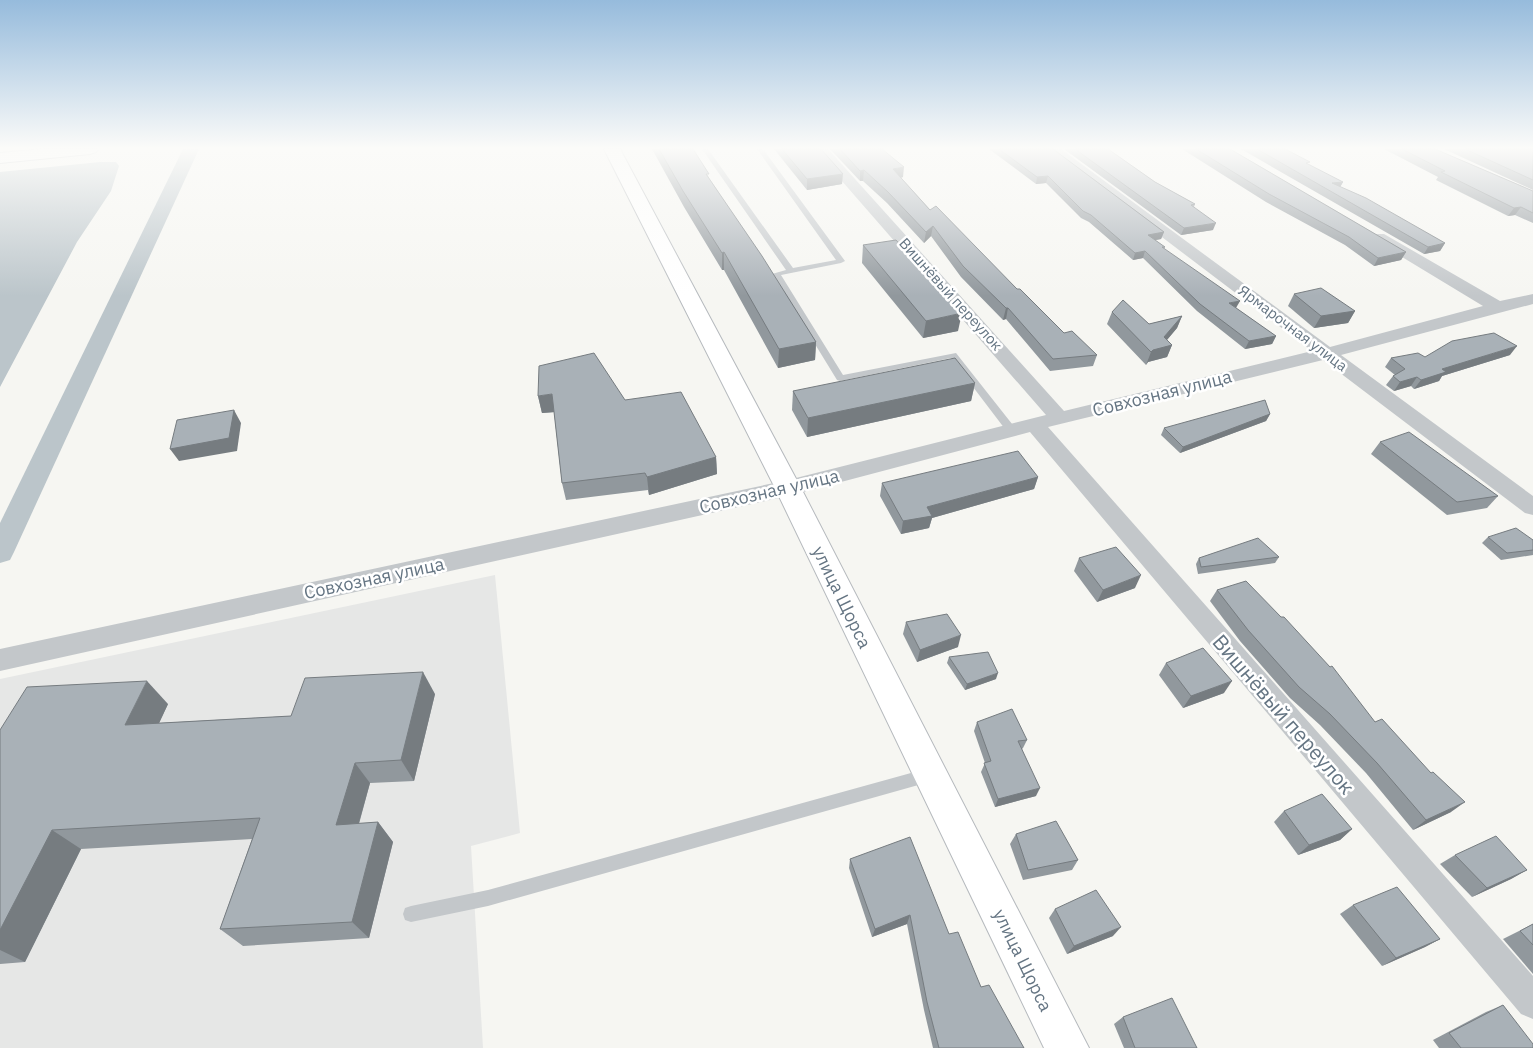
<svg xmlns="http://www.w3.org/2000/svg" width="1533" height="1048" font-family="'IBM Plex Sans',sans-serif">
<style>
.built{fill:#e6e7e6}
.water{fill:#bbc5ca}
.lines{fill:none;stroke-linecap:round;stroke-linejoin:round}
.canal{fill:#bbc5ca;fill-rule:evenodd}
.secondary-casing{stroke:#b6babe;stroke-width:2}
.lane{fill:#c3c7ca;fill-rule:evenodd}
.street{fill:#c3c7ca;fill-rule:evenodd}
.secondary{fill:#fff;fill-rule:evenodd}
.wall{fill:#91989d}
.shaded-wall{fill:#767c80}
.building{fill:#a9b1b7;stroke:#767c80}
.labels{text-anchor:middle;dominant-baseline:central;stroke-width:5;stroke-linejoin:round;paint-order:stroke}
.far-street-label{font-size:15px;fill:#657583;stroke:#fff}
.street-label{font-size:18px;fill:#657583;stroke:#fff}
.near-street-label{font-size:21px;fill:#657583;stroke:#fff}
</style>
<rect width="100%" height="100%" fill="#f6f6f2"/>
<polygon class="built" points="495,575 520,833 471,846 483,1048 0,1048 0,679"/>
<polygon class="water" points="100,162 116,162 119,166 111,191 77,242 0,387 0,172"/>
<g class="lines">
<polygon class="canal" points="183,149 199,149 14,552 10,560 0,563 0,523"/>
<defs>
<g id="secondary">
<polygon points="43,149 98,149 96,152 90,154 0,163 0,153"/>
<polygon points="604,149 620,149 801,488 1089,1048 1044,1048 775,488"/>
</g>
</defs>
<use href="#secondary" class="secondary-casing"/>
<g class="lane">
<polygon points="702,149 708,149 793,268 836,260 757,149 763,149 845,261 841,263 781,275 843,375 956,353 1016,429 1017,431 1016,433 1008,433 951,358 840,381 837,380 772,274 786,270"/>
<polygon points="929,768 934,770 936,775 934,780 929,782 488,906 411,922 405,920 403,914 405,908 411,906 488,890"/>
</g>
<polygon class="street" points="814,149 828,149 1064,411 1312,351 1046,149 1061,149 1330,347 1483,306 1374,240 1371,237 1374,234 1384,234 1500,301 1533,294 1533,304 1341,355 1533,496 1533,515 1525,513 1323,360 1048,427 1533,976 1533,1019 1521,1014 1030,432 788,496 0,671 0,649 788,480 1046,415"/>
<use href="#secondary" class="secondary"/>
</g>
<g class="wall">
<polygon points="652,149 693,149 709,178 816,342 815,360 778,368 724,270 722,270 684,207"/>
<polygon points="774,149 821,149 842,184 807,190"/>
<polygon points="830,149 882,149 903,177 901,178 930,210 1064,333 1097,355 1093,366 1050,371 1006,319 1003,320 961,277 931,236 924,243 887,203 863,181 860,181"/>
<polygon points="989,149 1053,149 1164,232 1161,239 1155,240 1165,247 1164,249 1236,308 1276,336 1272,344 1245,349 1197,311 1143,258 1133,260 1089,222 1081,218 1046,183 1036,184"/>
<polygon points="1064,149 1108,149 1155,182 1195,204 1194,207 1213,230 1181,235"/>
<polygon points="1182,149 1230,149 1406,252 1401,260 1374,266 1345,245 1266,202"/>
<polygon points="1241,149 1285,149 1309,165 1343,182 1340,187 1445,243 1440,251 1424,254"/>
<polygon points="1384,149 1435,149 1533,191 1533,223 1515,215 1508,216 1436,180 1438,177"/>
<polygon points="1444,149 1533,149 1533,190"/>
<polygon points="863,245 958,331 923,338 862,263"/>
<polygon points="1294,294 1355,311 1348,323 1314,328 1288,306"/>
<polygon points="1112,312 1149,324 1182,316 1177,328 1167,340 1172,345 1167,357 1148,362 1146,365 1107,324"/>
<polygon points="1510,355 1442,376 1439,381 1414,389 1411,386 1394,391 1386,385 1393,376 1395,375 1385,367 1391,358"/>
<polygon points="975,383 971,401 807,437 792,410 793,391"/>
<polygon points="538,396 625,400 716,457 717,474 649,495 648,490 566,500 562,483 554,412 542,413"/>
<polygon points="1270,414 1266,421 1180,453 1161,435 1164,428"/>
<polygon points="1380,442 1498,496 1487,508 1447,515 1371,454"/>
<polygon points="1038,477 1034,489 932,518 929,528 901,534 880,496 882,483"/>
<polygon points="1488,537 1533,540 1533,555 1501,560 1482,543"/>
<polygon points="1279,557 1275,563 1198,574 1196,564 1199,558"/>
<polygon points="1079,558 1135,588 1097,602 1074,571"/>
<polygon points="1217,590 1375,722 1451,812 1413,830 1366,773 1320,725 1290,698 1240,641 1210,601"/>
<polygon points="906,622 958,647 917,662 903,634"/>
<polygon points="949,657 996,679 965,690 947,663"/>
<polygon points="1166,663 1224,693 1183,708 1159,675"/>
<polygon points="435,694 414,781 370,783 359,824 378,822 393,842 369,938 243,946 220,929 252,839 81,849 25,962 0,964 0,730 168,704 159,723 291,716"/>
<polygon points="977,722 1027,740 1023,748 1022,749 1036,796 995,807 981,772 985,763 974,731"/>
<polygon points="1284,811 1352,829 1340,840 1298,855 1274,822"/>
<polygon points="1016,834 1078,860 1072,870 1023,880 1010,844"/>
<polygon points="1455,855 1527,870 1511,879 1472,897 1440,864"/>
<polygon points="850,859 949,934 981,987 1024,1048 933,1048 924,1010 907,924 872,937 849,868"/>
<polygon points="1353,905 1440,939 1425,947 1382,966 1340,914"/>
<polygon points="1055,909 1113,936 1067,954 1049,918"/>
<polygon points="1533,924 1533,974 1503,939"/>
<polygon points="1503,1005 1533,1048 1439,1048 1433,1040 1486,1012"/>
<polygon points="1123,1017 1197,1048 1124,1048 1114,1024"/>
</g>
<g class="shaded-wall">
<polygon points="904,167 903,177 892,179 893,169"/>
<polygon points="864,170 863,181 860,181 860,171"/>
<polygon points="843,174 842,184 807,190 807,179"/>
<polygon points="1048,176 1046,183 1036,184 1037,177"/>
<polygon points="1343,182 1339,189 1329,191 1332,183"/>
<polygon points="1521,207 1515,215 1508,216 1514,208"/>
<polygon points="1216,223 1213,230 1181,235 1184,228"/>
<polygon points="933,226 931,236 924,243 926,232"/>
<polygon points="1164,232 1161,239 1145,242 1148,235"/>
<polygon points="1445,243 1440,251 1424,254 1428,247"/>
<polygon points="1145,251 1143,258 1133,260 1135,253"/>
<polygon points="724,252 724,270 722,270 722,253"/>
<polygon points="1406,252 1401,260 1374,266 1378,258"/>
<polygon points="1240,301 1236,308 1229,303"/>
<polygon points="1006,308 1008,308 1006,319 1003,320"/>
<polygon points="1355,311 1348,323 1314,328 1321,316"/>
<polygon points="962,313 958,331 923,338 926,321"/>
<polygon points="1182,316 1177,328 1160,348 1172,345 1167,357 1148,362 1146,365 1151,352"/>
<polygon points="1276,336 1272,344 1245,349 1249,341"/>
<polygon points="816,342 815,360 778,368 779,349"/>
<polygon points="1517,346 1510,355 1442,376 1439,381 1414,389 1421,380 1442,369"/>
<polygon points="1417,377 1411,386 1394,391 1400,382"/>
<polygon points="975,383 971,401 807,437 808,418"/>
<polygon points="552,394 556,412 542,413 538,396"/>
<polygon points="234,410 241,423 237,451 179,461 170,449"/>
<polygon points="1270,414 1266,421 1180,453 1183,447"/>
<polygon points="716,457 717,474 649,495 647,477"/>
<polygon points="1038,477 1034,489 932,518 929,528 901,534 903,521 927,507"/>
<polygon points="1141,575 1135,588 1097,602 1103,590"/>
<polygon points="961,635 958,647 917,662 920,650"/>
<polygon points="423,672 435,694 414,781 401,760"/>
<polygon points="998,673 996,679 965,690 967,684"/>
<polygon points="147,681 168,704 148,747 125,725"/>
<polygon points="1232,681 1224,693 1183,708 1191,696"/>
<polygon points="355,763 370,783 353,844 336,825"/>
<polygon points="1040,788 1036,796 995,807 998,799"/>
<polygon points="1465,802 1451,812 1413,830 1426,820"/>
<polygon points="378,822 393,842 369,938 352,922"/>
<polygon points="1352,829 1340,840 1298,855 1309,845"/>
<polygon points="52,830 81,849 25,962 0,950 0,930"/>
<polygon points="1527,870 1511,879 1472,897 1487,888"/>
<polygon points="910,915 907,924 872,937 875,929"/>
<polygon points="1121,927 1113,936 1067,954 1074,946"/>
<polygon points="1440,939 1425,947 1382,966 1396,958"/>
</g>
<g class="building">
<polygon points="659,149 693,149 709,174 706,174 762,256 816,342 779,349 724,252 722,253 683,191"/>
<polygon points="782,149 821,149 843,174 807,179"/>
<polygon points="840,149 882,149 904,167 893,169 930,210 936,206 1017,289 1020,289 1064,333 1072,331 1097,355 1053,359 1008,308 1006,308 963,266 933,226 926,232 888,192 864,170 860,171"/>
<polygon points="999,149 1053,149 1164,232 1148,235 1165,247 1162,247 1240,301 1229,303 1276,336 1249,341 1200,304 1145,251 1135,253 1091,215 1083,211 1048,176 1037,177"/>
<polygon points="1075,149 1108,149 1155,182 1195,204 1191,205 1216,223 1184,228"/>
<polygon points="1196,149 1230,149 1406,252 1378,258 1349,237 1269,194"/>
<polygon points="1257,149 1285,149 1310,162 1306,163 1343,182 1332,183 1366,198 1445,243 1428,247"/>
<polygon points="1402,149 1435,149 1533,191 1533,213 1521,207 1514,208 1441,172 1445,171"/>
<polygon points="1465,149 1533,149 1533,180"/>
<polygon points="896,240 962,313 926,321 863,245"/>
<polygon points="1321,288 1355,311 1321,316 1294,294"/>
<polygon points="1123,300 1149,324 1182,316 1164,337 1172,345 1153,350 1151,352 1112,312"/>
<polygon points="1494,333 1517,346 1442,369 1446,372 1421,380 1417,377 1400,382 1393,376 1405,369 1391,358 1418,353 1425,357 1452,341"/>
<polygon points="594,353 625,400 681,392 716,457 647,477 645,473 562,483 552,394 538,396 539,366"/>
<polygon points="955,358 975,383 808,418 793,391"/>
<polygon points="1265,400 1270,414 1183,447 1164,428"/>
<polygon points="234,410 229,438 170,449 177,420"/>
<polygon points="1409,432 1498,496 1457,502 1380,442"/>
<polygon points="1018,451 1038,477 927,507 932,516 903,521 882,483"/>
<polygon points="1516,528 1533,540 1533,550 1507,553 1488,537"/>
<polygon points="1258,538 1279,557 1201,567 1199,558"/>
<polygon points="1116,547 1141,575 1103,590 1079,558"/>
<polygon points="1246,581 1281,617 1284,617 1330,667 1332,666 1375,722 1382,719 1431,773 1433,772 1465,802 1426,820 1377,763 1330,714 1299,687 1248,630 1217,590"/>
<polygon points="947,614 961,635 920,650 906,622"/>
<polygon points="1203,648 1232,681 1191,696 1166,663"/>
<polygon points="988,652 998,673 967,684 949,657"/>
<polygon points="423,672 401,760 355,763 336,825 378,822 352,922 220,929 260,818 52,830 0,930 0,730 27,687 147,681 125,725 291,716 305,678"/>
<polygon points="1012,709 1027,740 1018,741 1040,788 998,799 984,763 991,761 977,722"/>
<polygon points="1322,794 1352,829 1309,845 1284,811"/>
<polygon points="1056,821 1078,860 1028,870 1016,834"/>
<polygon points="1496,836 1527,870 1487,888 1455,855"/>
<polygon points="910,837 949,934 958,932 981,987 989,985 1024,1048 939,1048 927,1002 910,915 875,929 850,859"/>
<polygon points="1397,887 1440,939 1396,958 1353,905"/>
<polygon points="1096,890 1121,927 1074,946 1055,909"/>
<polygon points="1533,924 1533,945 1520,931"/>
<polygon points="1172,998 1197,1048 1135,1048 1123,1017"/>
<polygon points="1503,1005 1533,1044 1533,1048 1461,1048 1449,1033"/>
</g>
<linearGradient id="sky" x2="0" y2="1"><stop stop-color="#96bbdc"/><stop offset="0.5" stop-color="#fbfbf9"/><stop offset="1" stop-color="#fbfbf9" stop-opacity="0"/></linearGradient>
<rect width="1533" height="296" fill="url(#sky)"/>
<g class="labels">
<g class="far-street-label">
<text transform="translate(951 294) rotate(48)">Вишнёвый переулок</text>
<text transform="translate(1293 328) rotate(37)">Ярмарочная улица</text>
</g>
<g class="street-label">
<text transform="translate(1162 393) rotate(-14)">Совхозная улица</text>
<text transform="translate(769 491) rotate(-13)">Совхозная улица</text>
<text transform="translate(374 578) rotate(-12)">Совхозная улица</text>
<text transform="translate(842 597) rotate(64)">улица Щорса</text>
<text transform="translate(1023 960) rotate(64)">улица Щорса</text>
</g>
<g class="near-street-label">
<text transform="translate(1284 714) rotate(49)">Вишнёвый переулок</text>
</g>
</g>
</svg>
